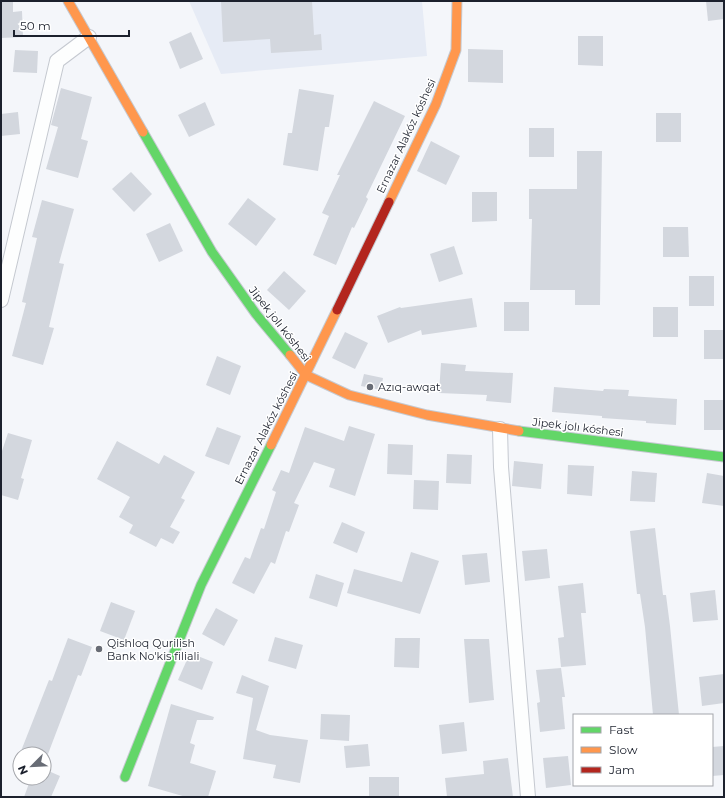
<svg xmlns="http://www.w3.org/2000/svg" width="725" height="798" font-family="Montserrat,sans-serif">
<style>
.built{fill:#e6ebf5}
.building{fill:#d3d7de}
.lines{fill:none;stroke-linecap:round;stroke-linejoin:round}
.street-casing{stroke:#c5c9d0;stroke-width:16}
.fast-casing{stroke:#c5c9d0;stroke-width:11}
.slow-casing{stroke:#c5c9d0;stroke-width:11}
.jam-casing{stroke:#c5c9d0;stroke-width:11}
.street{stroke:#fdfefe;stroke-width:14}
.fast{stroke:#63d668;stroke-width:9}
.slow{stroke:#ff974d;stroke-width:9}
.jam{stroke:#b3261e;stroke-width:9}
.poi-dot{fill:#686c75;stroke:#fff;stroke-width:1.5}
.labels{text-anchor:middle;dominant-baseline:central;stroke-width:3;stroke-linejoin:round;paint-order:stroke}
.street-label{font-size:11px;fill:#1c212d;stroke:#fff}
.poi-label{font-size:11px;fill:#1c212d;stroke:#fff;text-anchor:start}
</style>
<rect width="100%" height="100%" fill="#f4f6fa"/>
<polygon class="built" points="189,1 422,1 427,56 221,74"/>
<g class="building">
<polygon points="1,1 13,1 13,12 22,11 23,37 1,38"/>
<polygon points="221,1 312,1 314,35 321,34 322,50 271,53 270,39 223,42"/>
<polygon points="706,1 724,1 724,19 708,21"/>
<polygon points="191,32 203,59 180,69 169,42"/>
<polygon points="578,36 603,36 603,66 578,65"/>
<polygon points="468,49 503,50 503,83 468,82"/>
<polygon points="15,50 38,51 37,73 13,72"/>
<polygon points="61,88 92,97 81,139 88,141 78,178 46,169 58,127 51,125"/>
<polygon points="299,89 334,95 329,127 325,127 318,171 283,165 288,133 292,133"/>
<polygon points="374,101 405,116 366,197 368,199 354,228 352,227 336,265 313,255 329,216 322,213 340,175 337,175"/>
<polygon points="205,102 215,125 189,137 178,115"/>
<polygon points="18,112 20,134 1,136 1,114"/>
<rect x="656" y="113" width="25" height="29"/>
<rect x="529" y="128" width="25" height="29"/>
<polygon points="431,141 460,156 446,185 417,171"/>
<polygon points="577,151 602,151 600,305 575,305 575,290 530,290 532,219 529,219 529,189 577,189"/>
<polygon points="131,172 152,194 134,212 112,189"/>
<polygon points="472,192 497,192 497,221 472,222"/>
<polygon points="248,198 276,219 256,246 228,224"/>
<polygon points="42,200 74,209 59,263 64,264 49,327 54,328 43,365 12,356 26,303 22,302 37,238 32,237"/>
<polygon points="170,223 183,251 159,262 146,234"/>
<polygon points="663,227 688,227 689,257 663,257"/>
<polygon points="454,246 463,274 439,282 430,254"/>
<polygon points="284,271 306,291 289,310 267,290"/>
<rect x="689" y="276" width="25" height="30"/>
<polygon points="472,298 477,327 422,335 421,330 388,343 377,316 400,307 401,308"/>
<rect x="504" y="302" width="25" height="29"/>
<rect x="653" y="307" width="25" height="30"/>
<rect x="704" y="330" width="20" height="29"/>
<polygon points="345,332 368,343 355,369 332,358"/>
<polygon points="217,356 241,366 230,395 206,385"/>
<polygon points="441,363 466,365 465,371 513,373 511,403 486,401 487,395 439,393"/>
<polygon points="364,374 383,378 381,390 361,386"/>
<polygon points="554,387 603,391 604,389 629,390 628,396 677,399 676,425 646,423 646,421 602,418 602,416 552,412"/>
<rect x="704" y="400" width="20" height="30"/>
<polygon points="349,426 375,434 355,496 329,487 335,469 314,462 294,503 299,505 289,532 286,531 275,564 271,562 254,594 232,583 245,557 250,559 261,528 264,529 276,492 272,490 281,470 289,473 305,427 344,441"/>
<polygon points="217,427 241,436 229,465 205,456"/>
<polygon points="8,433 32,440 21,478 24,479 18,500 1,495 1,454"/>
<polygon points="117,441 159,464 164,455 195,472 181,498 185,500 170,527 180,532 173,544 161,538 156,547 129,533 133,525 119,517 130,497 97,479"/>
<polygon points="388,444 413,445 412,475 387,474"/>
<polygon points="447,454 472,455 471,484 446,483"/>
<polygon points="514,461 543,464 541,489 512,486"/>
<polygon points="568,465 594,466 592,496 567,494"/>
<polygon points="632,471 657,473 655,502 630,501"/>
<polygon points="707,473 724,476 724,506 702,503"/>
<polygon points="414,480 439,481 438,510 413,509"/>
<polygon points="342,522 365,532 357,553 333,543"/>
<polygon points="655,528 663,595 666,595 670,626 679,715 653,715 645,627 640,594 637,594 630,531"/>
<polygon points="547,549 550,578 525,581 522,551"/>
<polygon points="411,552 439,561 420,614 347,593 354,569 402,582"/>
<polygon points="487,553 490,582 465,585 462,555"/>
<polygon points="316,574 344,583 337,607 309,598"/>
<polygon points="583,583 586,613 581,613 586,665 561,667 558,638 564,637 558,586"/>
<polygon points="715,590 718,620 693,622 690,593"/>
<polygon points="111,602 135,611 124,640 100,631"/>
<polygon points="216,608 238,620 224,646 202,634"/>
<polygon points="275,637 303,645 296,669 268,661"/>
<polygon points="68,638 92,647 81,676 78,675 48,754 28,754 21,751 49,680 52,681"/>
<polygon points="395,638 420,638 419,668 394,667"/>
<polygon points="464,639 489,639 494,700 469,703"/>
<polygon points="190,653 213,662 202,690 178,680"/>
<polygon points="561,668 565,697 562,697 565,729 540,732 537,703 540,702 536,670"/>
<polygon points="724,674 724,703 702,706 699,677"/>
<polygon points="242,675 269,686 256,730 270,735 308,740 300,783 273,778 276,765 243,759 253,698 236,693"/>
<polygon points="171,704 214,717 213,720 197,720 190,743 195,745 190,763 216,771 208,797 186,797 148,786"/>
<polygon points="321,714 350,715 349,741 320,739"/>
<polygon points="464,722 467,751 442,754 439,725"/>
<polygon points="368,744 370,766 346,768 344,746"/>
<polygon points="724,746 724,775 712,776 712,747"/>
<polygon points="568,756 571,785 546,788 543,758"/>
<polygon points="508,758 513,797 447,797 445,778 484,774 483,761"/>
<polygon points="44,769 60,776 51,797 24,797 31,778 44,778"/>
<rect x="369" y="777" width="30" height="20"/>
</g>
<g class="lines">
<defs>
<g id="street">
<polyline points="1,300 57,61 89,37"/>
<polyline points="500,429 501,467 528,797"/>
</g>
<g id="fast">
<polyline points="143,132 212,252 256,314 290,355"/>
<polyline points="519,431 724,457"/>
<polyline points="125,777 201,585 271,445"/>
</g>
<g id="slow">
<polyline points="68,1 143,132"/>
<polyline points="389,202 436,104 456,50 457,1"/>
<polyline points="290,355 306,375 349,395 427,415 519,431"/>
<polyline points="271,445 337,310"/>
</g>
<polyline id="jam" points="337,310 389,202"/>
</defs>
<use href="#street" class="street-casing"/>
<use href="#fast" class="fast-casing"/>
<use href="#slow" class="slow-casing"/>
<use href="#jam" class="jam-casing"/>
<use href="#street" class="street"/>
<use href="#fast" class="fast"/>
<use href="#slow" class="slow"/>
<use href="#jam" class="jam"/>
</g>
<g class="poi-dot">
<circle cx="370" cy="387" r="4"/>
<circle cx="99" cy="649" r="4"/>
</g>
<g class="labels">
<g class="street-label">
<text transform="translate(406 136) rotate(-65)">Ernazar Alakóz kóshesi</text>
<text transform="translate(280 324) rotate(52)">Jipek jolı kóshesi</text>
<text transform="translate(578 427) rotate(7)">Jipek jolı kóshesi</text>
<text transform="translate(266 428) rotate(-63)">Ernazar Alakóz kóshesi</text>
</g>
<g class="poi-label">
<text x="378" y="387">Azıq-awqat</text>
<text x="107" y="643">Qishloq Qurilish<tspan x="107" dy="13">Bank No'kis filiali</tspan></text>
</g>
</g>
<rect width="725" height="798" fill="none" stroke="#1c212d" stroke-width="4"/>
<rect x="573" y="714" width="140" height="72" fill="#ffffff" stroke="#a4a6ab"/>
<rect x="581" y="727" width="20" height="6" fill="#63d668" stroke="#a4a6ab"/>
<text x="609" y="734" font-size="12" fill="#1c212d">Fast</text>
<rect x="581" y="747" width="20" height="6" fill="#ff974d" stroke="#a4a6ab"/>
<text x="609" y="754" font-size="12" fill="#1c212d">Slow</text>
<rect x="581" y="767" width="20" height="6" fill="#b3261e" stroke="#a4a6ab"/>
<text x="609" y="774" font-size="12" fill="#1c212d">Jam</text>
<g transform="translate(32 766) rotate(246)"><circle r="19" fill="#ffffff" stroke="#a4a6ab"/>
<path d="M0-3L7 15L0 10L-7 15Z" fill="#686c75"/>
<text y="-6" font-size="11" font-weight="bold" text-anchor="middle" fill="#1c212d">N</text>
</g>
<path d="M14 30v6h115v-6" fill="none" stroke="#1c212d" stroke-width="2"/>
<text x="20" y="30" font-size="12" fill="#1c212d" stroke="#ffffff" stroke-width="3" paint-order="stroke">50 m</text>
</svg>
